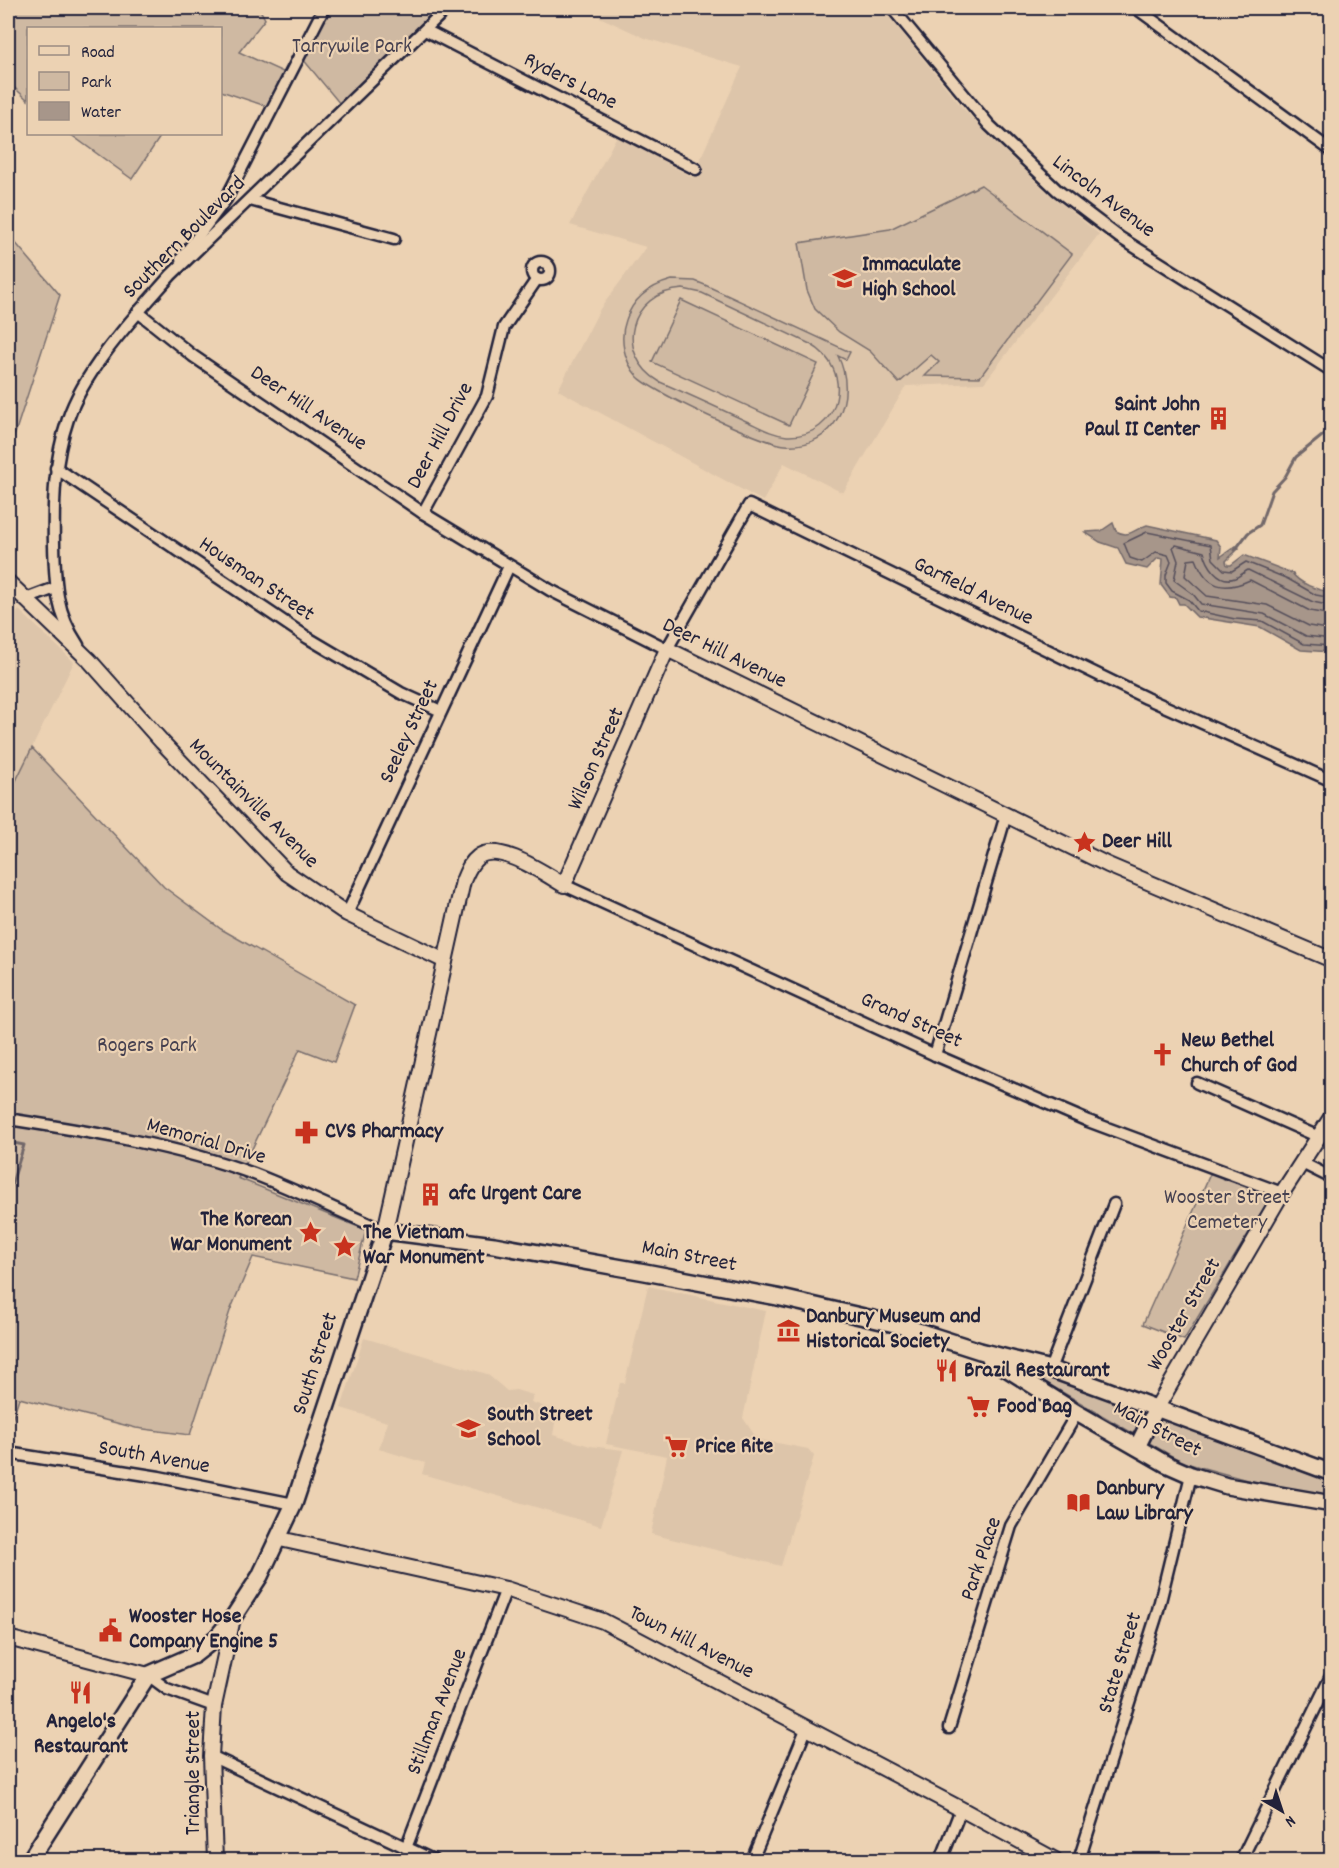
<svg xmlns="http://www.w3.org/2000/svg" width="1339" height="1868" font-family="Dekko,sans-serif">
<style>
.built{fill:#ddc5aa}
.green{fill:#cfb9a2;stroke:#786e6e;stroke-width:1.5;fill-rule:evenodd}
.water{fill:#a7968a;stroke:#72686a;stroke-width:1.5}
.lines{fill:none;stroke-linecap:round;stroke-linejoin:round}
.shore{stroke:#57505b;stroke-width:1.5}
.stream{stroke:#72686a;stroke-width:3}
.minor-casing{stroke:#22223b;stroke-width:15}
.tertiary-casing{stroke:#22223b;stroke-width:18}
.secondary-casing{stroke:#22223b;stroke-width:20}
.minor{stroke:#ecd2b3;stroke-width:10}
.tertiary{stroke:#ecd2b3;stroke-width:14}
.secondary{stroke:#ecd2b3;stroke-width:15}
.labels{text-anchor:middle;dominant-baseline:central;stroke-width:4.5;stroke-linejoin:round;paint-order:stroke}
.park-label{font-size:22px;fill:#454050;stroke:#ecd2b3}
.street-label{font-size:22px;fill:#22223b;stroke:#ecd2b3}
.poi-label{font-size:22px;font-weight:bold;fill:#22223b;stroke:#ecd2b3;text-anchor:start}
</style>
<rect width="100%" height="100%" fill="#ecd2b3"/>
<filter id="ink" filterUnits="userSpaceOnUse"><feTurbulence type="fractalNoise" baseFrequency=".0167" numOctaves="2"/><feDisplacementMap in="SourceGraphic" scale="12" xChannelSelector="R" yChannelSelector="G"/><feConvolveMatrix kernelMatrix="1 2 1 2 8 2 1 2 1" color-interpolation-filters="sRGB"/></filter>
<g filter="url(#ink)">
<g class="built">
<polygon points="580,8 882,8 962,107 987,134 1047,192 1099,234 984,383 906,386 843,493 784,463 763,501 558,390 600,309 646,247 570,225 617,136 692,177 742,67 645,38"/>
<polygon points="19,610 74,662 8,797 8,624"/>
<polygon points="648,1286 766,1311 743,1418 757,1439 808,1449 814,1456 781,1566 651,1534 667,1456 606,1444 620,1383 625,1383"/>
<polygon points="364,1338 487,1374 507,1391 516,1390 533,1395 531,1402 557,1411 553,1435 590,1446 623,1450 601,1526 422,1474 425,1463 379,1449 387,1422 341,1408"/>
</g>
<g class="green">
<polygon points="8,8 259,8 265,19 239,52 292,76 275,109 221,91 220,28 28,28 28,100 8,82"/>
<polygon points="328,8 454,8 345,110 302,58"/>
<polygon points="70,134 162,134 132,179"/>
<polygon points="981,185 1072,254 980,377 925,376 939,362 931,355 899,383 870,351 839,332 815,309 807,290 799,243 890,229"/>
<polygon points="8,234 60,295 8,455"/>
<path d="M672,280L695,281L705,285L850,352L846,360L838,356C858,397 836,449 785,445C764,444 650,391 637,376C624,361 619,339 626,320C633,298 650,286 672,280ZM683,289L702,293L810,344C856,369 841,438 787,436C772,435 758,426 744,420C716,407 688,394 660,382C613,354 629,292 683,289Z"/>
<polygon points="681,300 818,364 789,425 652,362"/>
<polygon points="32,748 164,887 221,929 355,1005 334,1062 300,1049 238,1178 366,1230 354,1278 253,1257 230,1311 190,1435 136,1428 19,1398 8,1432 8,797"/>
<polygon points="1211,1172 1271,1196 1184,1340 1143,1324"/>
<polygon points="1028,1366 1331,1479 1331,1497 1247,1480 1182,1462 1026,1371"/>
</g>
<path class="water" d="M1113,523L1116,531C1129,539 1134,529 1147,525L1216,540L1221,547L1220,557L1236,546L1239,548L1226,561L1227,565H1231L1244,555L1292,573C1300,584 1317,590 1330,592L1331,652L1301,650L1260,627L1197,617L1184,604H1179L1176,598L1170,597L1161,585L1163,559L1158,558L1147,569L1126,564L1118,548L1100,542L1085,532L1101,531Z"/>
<g class="lines">
<g class="shore">
<polyline points="1332,598 1316,595 1288,579 1246,562 1232,571 1224,570 1213,559 1211,545 1147,532 1124,543 1130,558 1142,562 1156,552 1168,555 1171,562 1166,575 1166,583 1172,591 1189,600 1198,611 1235,619 1262,621 1304,644 1332,646"/>
<path d="M1332,606L1313,602L1248,570C1244,572 1240,576 1235,578C1218,584 1207,564 1204,552L1176,545L1173,547L1178,561L1174,580L1193,594L1201,604L1264,614L1306,636L1332,639"/>
<path d="M1332,615L1310,611L1250,580C1224,592 1207,588 1196,559L1188,560L1185,576L1207,596L1267,605L1309,626L1332,630"/>
</g>
<g class="stream">
<polyline points="1235,550 1248,533 1260,525 1272,491 1285,477 1296,457 1332,428"/>
<polyline points="8,1142 24,1145 8,1196"/>
</g>
<defs>
<g id="minor">
<polyline points="892,8 989,125 1057,190 1119,237 1332,371"/>
<polyline points="1136,8 1332,151"/>
<polyline points="425,30 696,169"/>
<polyline points="250,200 394,239"/>
<polyline points="181,259 226,199 324,8"/>
<circle cx="541" cy="271" r="9"/>
<polyline points="138,312 193,356 423,513 550,590 667,649 749,505 1146,698 1332,781"/>
<polyline points="56,468 308,638 401,693 441,711"/>
<polyline points="423,513 487,396 504,327 537,279"/>
<polyline points="26,599 55,588"/>
<path d="M78,645C56,613 55,583 54,545C53,502 54,460 68,419C85,368 136,315 171,275L447,8"/>
<polyline points="564,885 935,1055 1088,1121 1282,1193"/>
<polyline points="347,914 509,566"/>
<polyline points="935,1055 1006,815"/>
<polyline points="1197,1083 1319,1137"/>
<path d="M8,1119C91,1132 175,1145 254,1174C298,1191 341,1212 385,1231"/>
<polyline points="1302,1163 1332,1178"/>
<polyline points="1050,1369 1114,1204"/>
<polyline points="8,1453 159,1477 294,1504"/>
<polyline points="148,1675 167,1689 214,1706"/>
<polyline points="949,1728 1011,1526 1077,1413"/>
<polyline points="211,1756 433,1860"/>
<polyline points="406,1848 506,1589"/>
<polyline points="752,1860 807,1727"/>
<polyline points="941,1860 961,1809"/>
<polyline points="1079,1860 1157,1614 1191,1475"/>
<polyline points="1241,1860 1332,1674"/>
</g>
<g id="tertiary">
<polyline points="8,582 89,660 162,742 287,873 347,914 445,961"/>
<path d="M385,1231L463,881C467,872 470,863 478,857C498,841 545,874 564,885L667,649L1108,865L1332,960"/>
<polyline points="1156,1409 1282,1193 1332,1116"/>
<polyline points="280,1539 506,1589 603,1621 961,1809 1055,1860"/>
<polyline points="8,1638 148,1675"/>
<polyline points="215,1860 211,1756 214,1706 233,1618"/>
</g>
<g id="secondary">
<polyline points="990,1358 1077,1413 1166,1464 1191,1475 1227,1486 1332,1504"/>
<polyline points="1137,1447 1156,1409"/>
<polyline points="30,1860 148,1675 194,1655 217,1637 234,1616 260,1576 294,1504 385,1231 494,1245 645,1272 777,1297 899,1325 980,1351 1050,1369 1332,1473"/>
</g>
</defs>
<use href="#minor" class="minor-casing"/>
<use href="#tertiary" class="tertiary-casing"/>
<use href="#secondary" class="secondary-casing"/>
<use href="#minor" class="minor"/>
<use href="#tertiary" class="tertiary"/>
<use href="#secondary" class="secondary"/>
</g>
</g>
<defs>
<symbol id="school-bare" viewBox="-9 -9 18 18"><path d="M0-5L7-2L0 1L-7-2ZM-4 1L0 2.5L4 1V4Q0 6-4 4Z" fill="#c8321e" stroke="#ecd2b3" stroke-width="2.5" paint-order="stroke"/></symbol>
<symbol id="building-bare" viewBox="-9 -9 18 18"><path d="M-4-6H4V6H1V3H-1V6H-4ZM-2.5-4.3h1.7v1.8h-1.7ZM.8-4.3h1.7v1.8H.8ZM-2.5-1h1.7V.8h-1.7ZM.8-1h1.7V.8H.8Z" fill="#c8321e" stroke="#ecd2b3" stroke-width="2.5" paint-order="stroke"/></symbol>
<symbol id="sight-bare" viewBox="-9 -9 18 18"><path d="M0-6L1.8-2.2L6-1.7L2.9 1.2L3.7 5.4L0 3.3L-3.7 5.4L-2.9 1.2L-6-1.7L-1.8-2.2Z" fill="#c8321e" stroke="#ecd2b3" stroke-width="2.5" paint-order="stroke"/></symbol>
<symbol id="church-bare" viewBox="-9 -9 18 18"><path d="M-1.2-6h2.4v3.5h3.3v2.4h-3.3V6h-2.4V-.1h-3.3v-2.4h3.3Z" fill="#c8321e" stroke="#ecd2b3" stroke-width="2.5" paint-order="stroke"/></symbol>
<symbol id="pharmacy-bare" viewBox="-9 -9 18 18"><path d="M-2-6h4v4h4v4h-4v4h-4v-4h-4v-4h4Z" fill="#c8321e" stroke="#ecd2b3" stroke-width="2.5" paint-order="stroke"/></symbol>
<symbol id="museum-bare" viewBox="-9 -9 18 18"><path d="M0-6L6-3V-2H-6V-3ZM-5-1h2V3h-2ZM-1-1h2V3h-2ZM3-1h2V3H3ZM-6 4H6V6H-6Z" fill="#c8321e" stroke="#ecd2b3" stroke-width="2.5" paint-order="stroke"/></symbol>
<symbol id="restaurant-bare" viewBox="-9 -9 18 18"><path d="M-5-6h1v4h1v-4h1v4h1v-4h1v5L-1.5 .5V6h-2V.5L-5-1ZM5-6V6H3V1.5H1.5Q1.5-4 5-6Z" fill="#c8321e" stroke="#ecd2b3" stroke-width="2.5" paint-order="stroke"/></symbol>
<symbol id="supermarket-bare" viewBox="-9 -9 18 18"><path d="M-6-5.5h2.5l.6 2H6L4.5 2H-2.5L-4.4-4H-6ZM-1.5 3.2a1.3 1.3 0 1 0 .1 0ZM3 3.2a1.3 1.3 0 1 0 .1 0Z" fill="#c8321e" stroke="#ecd2b3" stroke-width="2.5" paint-order="stroke"/></symbol>
<symbol id="library-bare" viewBox="-9 -9 18 18"><path d="M-6-4Q-3-5.5-.7-3.5V5Q-3 3-6 4ZM6-4Q3-5.5 .7-3.5V5Q3 3 6 4Z" fill="#c8321e" stroke="#ecd2b3" stroke-width="2.5" paint-order="stroke"/></symbol>
<symbol id="civic-bare" viewBox="-9 -9 18 18"><path d="M-.6-6.5H3V-4.5H.6V-3L4-1V1h2V6H-6V1h2V-1L-.6-3ZM-1.2 2.5V6h2.4V2.5Z" fill="#c8321e" stroke="#ecd2b3" stroke-width="2.5" paint-order="stroke"/></symbol>
</defs>
<g fill-rule="evenodd">
<use href="#school-bare" x="828" y="262" width="33" height="33"/>
<use href="#building-bare" x="1202" y="402" width="33" height="33"/>
<use href="#sight-bare" x="1068" y="826" width="33" height="33"/>
<use href="#church-bare" x="1146" y="1038" width="33" height="33"/>
<use href="#pharmacy-bare" x="290" y="1116" width="33" height="33"/>
<use href="#building-bare" x="414" y="1178" width="33" height="33"/>
<use href="#sight-bare" x="294" y="1216" width="33" height="33"/>
<use href="#sight-bare" x="328" y="1230" width="33" height="33"/>
<use href="#museum-bare" x="772" y="1314" width="33" height="33"/>
<use href="#restaurant-bare" x="930" y="1354" width="33" height="33"/>
<use href="#supermarket-bare" x="962" y="1390" width="33" height="33"/>
<use href="#school-bare" x="452" y="1412" width="33" height="33"/>
<use href="#supermarket-bare" x="660" y="1430" width="33" height="33"/>
<use href="#library-bare" x="1062" y="1486" width="33" height="33"/>
<use href="#civic-bare" x="94" y="1614" width="33" height="33"/>
<use href="#restaurant-bare" x="64" y="1676" width="33" height="33"/>
</g>
<g class="labels">
<g class="park-label">
<text x="352" y="47">Tarrywile Park</text>
<text x="147" y="1046">Rogers Park</text>
<text x="1227" y="1198">Wooster Street<tspan x="1227" dy="25">Cemetery</tspan></text>
</g>
<g class="street-label">
<text transform="translate(570 82) rotate(27)">Ryders Lane</text>
<text transform="translate(1103 197) rotate(37)">Lincoln Avenue</text>
<text transform="translate(185 238) rotate(-45)">Southern Boulevard</text>
<text transform="translate(308 409) rotate(34)">Deer Hill Avenue</text>
<text transform="translate(441 436) rotate(-62)">Deer Hill Drive</text>
<text transform="translate(256 580) rotate(34)">Housman Street</text>
<text transform="translate(973 592) rotate(26)">Garfield Avenue</text>
<text transform="translate(724 654) rotate(26)">Deer Hill Avenue</text>
<text transform="translate(410 732) rotate(-65)">Seeley Street</text>
<text transform="translate(597 759) rotate(-66)">Wilson Street</text>
<text transform="translate(253 804) rotate(45)">Mountainville Avenue</text>
<text transform="translate(911 1021) rotate(24)">Grand Street</text>
<text transform="translate(206 1142) rotate(16)">Memorial Drive</text>
<text transform="translate(689 1257) rotate(11)">Main Street</text>
<text transform="translate(1185 1315) rotate(-60)">Wooster Street</text>
<text transform="translate(316 1364) rotate(-72)">South Street</text>
<text transform="translate(1157 1430) rotate(28)">Main Street</text>
<text transform="translate(154 1458) rotate(10)">South Avenue</text>
<text transform="translate(982 1559) rotate(-71)">Park Place</text>
<text transform="translate(691 1643) rotate(27)">Town Hill Avenue</text>
<text transform="translate(1121 1663) rotate(-73)">State Street</text>
<text transform="translate(438 1712) rotate(-69)">Stillman Avenue</text>
<text transform="translate(194 1773) rotate(-90)">Triangle Street</text>
</g>
<g class="poi-label">
<text x="862" y="265">Immaculate<tspan x="862" dy="25">High School</tspan></text>
<text x="1200" y="405" text-anchor="end">Saint John<tspan x="1200" dy="25">Paul II Center</tspan></text>
<text x="1102" y="842">Deer Hill</text>
<text x="1181" y="1041">New Bethel<tspan x="1181" dy="25">Church of God</tspan></text>
<text x="325" y="1132">CVS Pharmacy</text>
<text x="449" y="1194">afc Urgent Care</text>
<text x="292" y="1220" text-anchor="end">The Korean<tspan x="292" dy="25">War Monument</tspan></text>
<text x="363" y="1233">The Vietnam<tspan x="363" dy="25">War Monument</tspan></text>
<text x="806" y="1317">Danbury Museum and<tspan x="806" dy="25">Historical Society</tspan></text>
<text x="964" y="1371">Brazil Restaurant</text>
<text x="997" y="1407">Food Bag</text>
<text x="487" y="1415">South Street<tspan x="487" dy="25">School</tspan></text>
<text x="695" y="1447">Price Rite</text>
<text x="1096" y="1489">Danbury<tspan x="1096" dy="25">Law Library</tspan></text>
<text x="129" y="1617">Wooster Hose<tspan x="129" dy="25">Company Engine 5</tspan></text>
<text x="81" y="1722" text-anchor="middle">Angelo's<tspan x="81" dy="25">Restaurant</tspan></text>
</g>
</g>
<rect width="1339" height="1868" fill="none" stroke="#ecd2b3" stroke-width="30"/>
<rect x="15" y="15" width="1309" height="1838" fill="none" stroke="#22223b" stroke-width="2" filter="url(#ink)"/>
<rect x="27" y="27" width="195" height="108" fill="#ecd2b3" stroke="#9b8c83" stroke-width="1.5"/>
<rect x="39" y="46" width="30" height="9" fill="#ecd2b3" stroke="#9b8c83" stroke-width="1.5"/>
<text x="81" y="57" font-size="18" fill="#22223b">Road</text>
<rect x="39" y="72" width="30" height="18" fill="#cfb9a2" stroke="#9b8c83" stroke-width="1.5"/>
<text x="81" y="87" font-size="18" fill="#22223b">Park</text>
<rect x="39" y="102" width="30" height="18" fill="#a7968a" stroke="#9b8c83" stroke-width="1.5"/>
<text x="81" y="117" font-size="18" fill="#22223b">Water</text>
<g transform="translate(1282 1811) rotate(141)" stroke="#ecd2b3" stroke-width="4.5" paint-order="stroke">
<path d="M0-4.5L10 22L0 15L-10 22Z" fill="#22223b"/>
<text y="-9" font-size="16" font-weight="bold" text-anchor="middle" fill="#22223b">N</text>
</g>
</svg>
